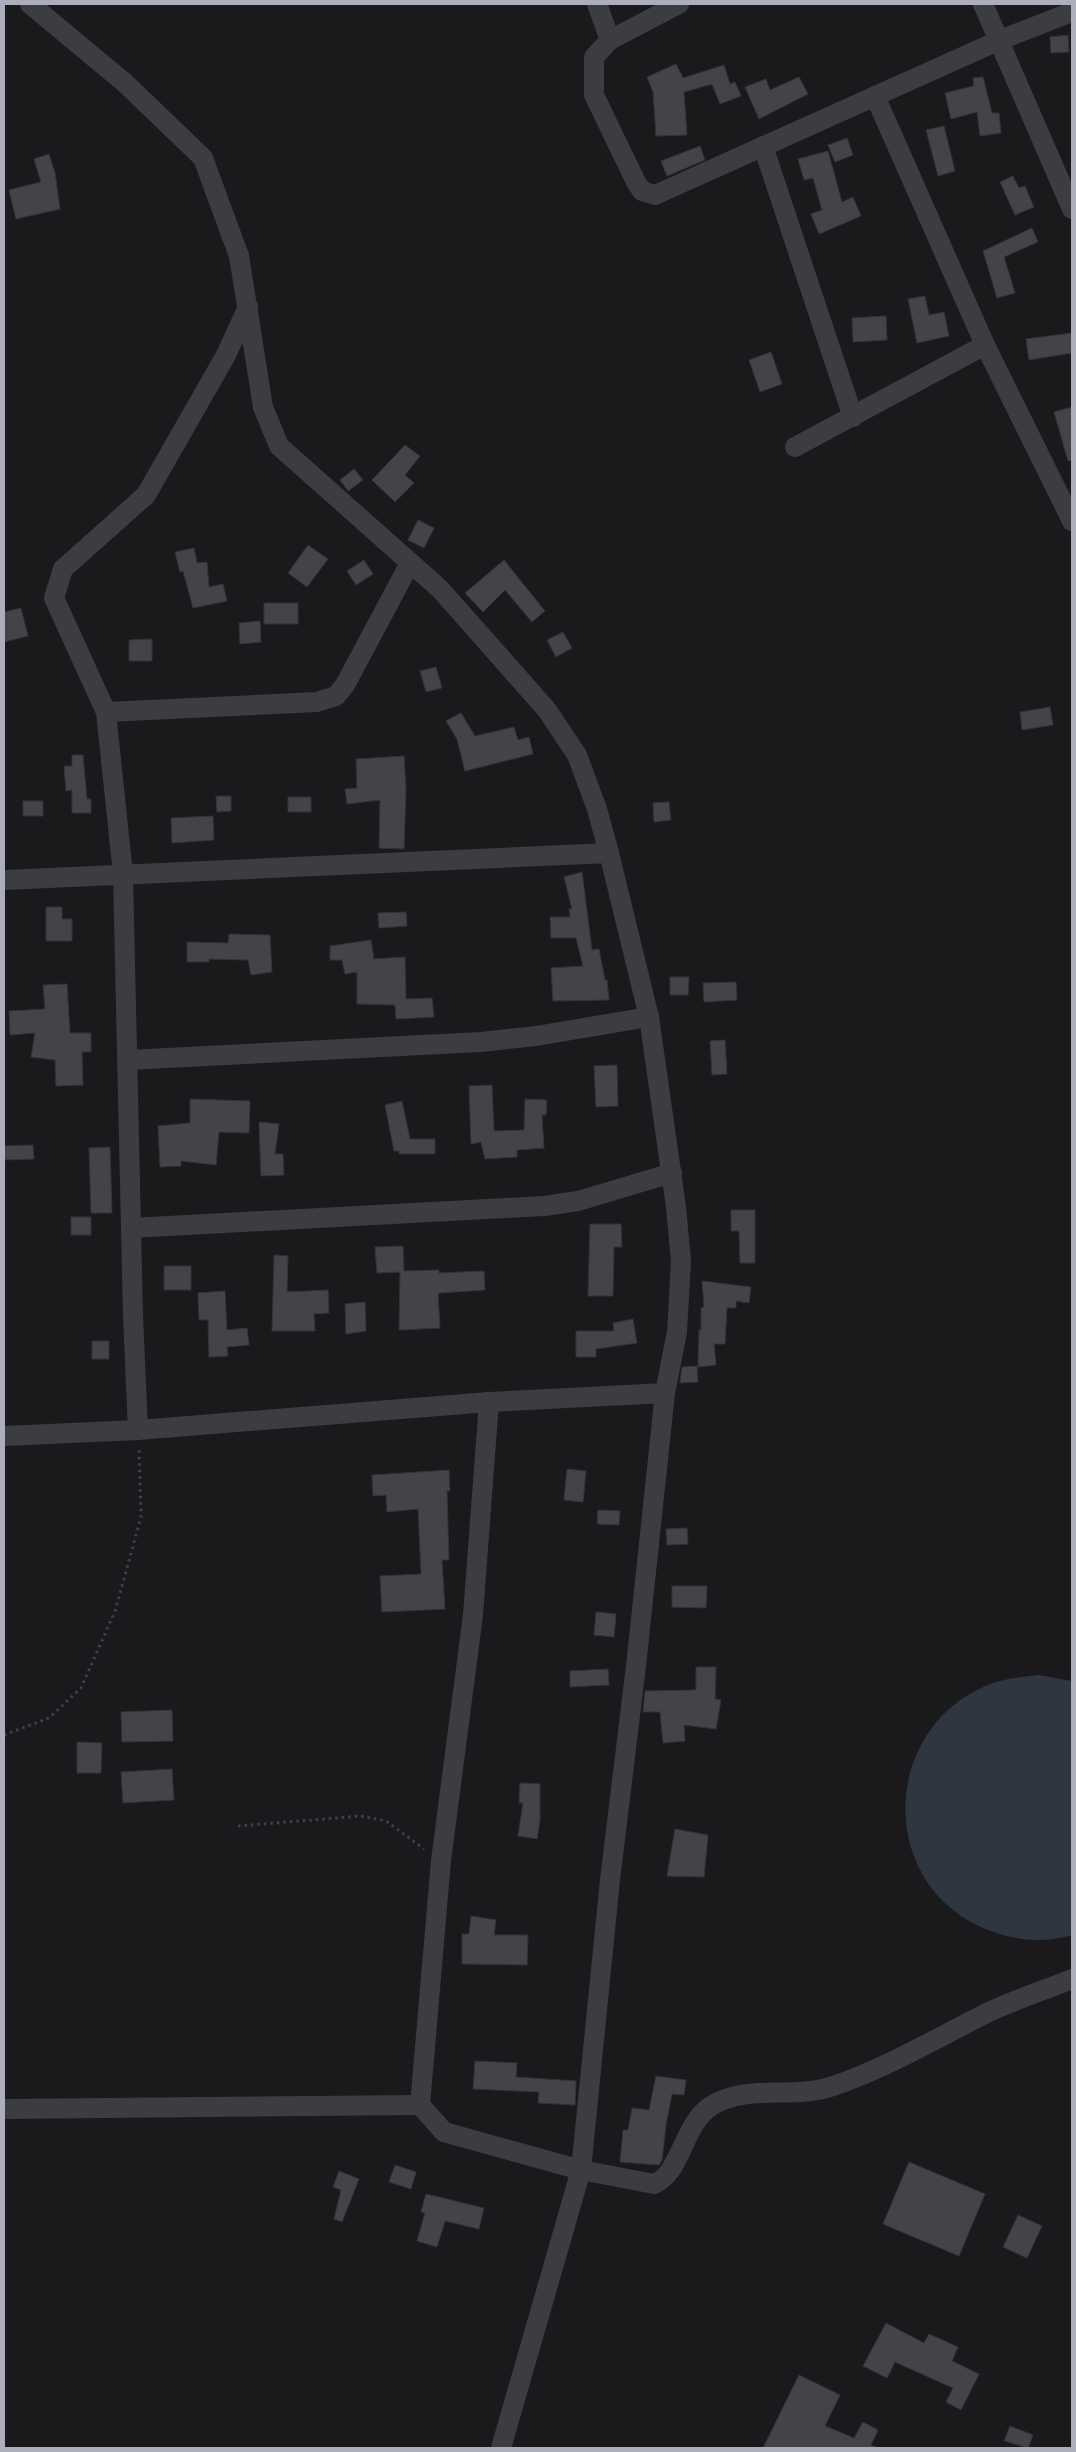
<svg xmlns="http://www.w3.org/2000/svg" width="1076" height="2452" font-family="Ubuntu,sans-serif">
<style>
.water{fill:#2f3640}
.building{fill:#444349;stroke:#343338}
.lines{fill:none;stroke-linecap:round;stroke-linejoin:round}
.path{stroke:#404148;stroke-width:3;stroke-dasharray:2.5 4;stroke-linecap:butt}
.minor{stroke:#3c3c43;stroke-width:20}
</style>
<rect width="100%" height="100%" fill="#1a191c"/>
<path class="water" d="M1038,1675L1072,1681V1935C1045,1943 1017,1941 991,1931C875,1889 878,1725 993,1683C1006,1678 1024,1677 1038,1675Z"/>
<g class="building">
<polygon points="1068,35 1069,52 1051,53 1050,37"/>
<polygon points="676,64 683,78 724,65 730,84 735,82 741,96 720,104 712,84 684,92 687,135 656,136 653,92 647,77"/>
<polygon points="799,77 808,94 759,119 745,87 766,79 770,90"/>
<polygon points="983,77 992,113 999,113 1001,133 980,136 977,112 951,119 945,93 974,86 973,78"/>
<polygon points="944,126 955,171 938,176 926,130"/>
<polygon points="847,138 853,155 835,162 828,145"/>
<polygon points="700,146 705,160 667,176 661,161"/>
<polygon points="828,151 842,202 853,197 861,216 819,234 811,214 822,210 813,178 804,180 798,159"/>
<polygon points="49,154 55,173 60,209 16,219 9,190 41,182 34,159"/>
<polygon points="1013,176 1019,188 1025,186 1034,207 1015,215 1000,182"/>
<polygon points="1032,228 1038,242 1004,257 1015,293 997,298 983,251"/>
<polygon points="925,296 929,315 944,312 949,336 917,343 908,299"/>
<polygon points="886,316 887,340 853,342 852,318"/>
<polygon points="1072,333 1072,353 1029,360 1026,339"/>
<polygon points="771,352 782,384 760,392 749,360"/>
<polygon points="1072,407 1072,460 1068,461 1054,412"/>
<polygon points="405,445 420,456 405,475 414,483 395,502 372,480"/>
<polygon points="354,469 363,480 348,491 340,480"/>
<polygon points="418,520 434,528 424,548 408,540"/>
<polygon points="308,545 328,559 307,587 288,573"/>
<polygon points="194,548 197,563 207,562 209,587 223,584 227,601 193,608 183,571 180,572 175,552"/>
<polygon points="364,560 373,574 356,585 347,571"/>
<polygon points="504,560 545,611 532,622 505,590 483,612 465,593"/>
<rect x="264" y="603" width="34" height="21"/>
<polygon points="21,608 28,636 4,642 4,612"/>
<polygon points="260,621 261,642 240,644 239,623"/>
<polygon points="563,632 572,648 556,657 547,640"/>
<polygon points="152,639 152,661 129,661 129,640"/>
<polygon points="436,667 442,688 426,692 420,671"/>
<polygon points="1050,707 1053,725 1022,730 1020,712"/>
<polygon points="461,713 475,736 514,727 518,740 529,737 533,754 465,771 457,739 446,721"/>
<polygon points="72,755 83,755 87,799 91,799 91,813 72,813 72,790 66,791 64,766 72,766"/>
<polygon points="404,756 406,789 404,849 379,848 380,800 347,804 345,789 357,788 356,759"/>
<polygon points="216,796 231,796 231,811 217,812"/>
<rect x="288" y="797" width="23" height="15"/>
<rect x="23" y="801" width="20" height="15"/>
<polygon points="669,802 671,820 654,822 653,803"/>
<polygon points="213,816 214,840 172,843 171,818"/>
<polygon points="582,872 592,950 599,949 605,980 607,980 609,1000 553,1001 551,968 583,966 576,938 551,938 550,917 570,917 569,909 572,909 564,877"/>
<polygon points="46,907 62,907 62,919 72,919 72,941 46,941"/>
<polygon points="406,912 407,926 379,928 378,913"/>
<polygon points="229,934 270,935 272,972 251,975 248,960 209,959 209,962 187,962 187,942 228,943"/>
<polygon points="371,940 374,959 405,957 406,999 432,998 434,1017 396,1019 395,1005 357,1004 357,972 345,974 342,960 330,960 330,946"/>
<polygon points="670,977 689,977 688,995 670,995"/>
<polygon points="736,982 737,1000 704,1002 703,983"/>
<polygon points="67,984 70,1033 91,1033 91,1052 82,1052 83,1085 56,1086 55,1060 31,1057 35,1033 10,1035 9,1011 45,1009 43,985"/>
<polygon points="725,1040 727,1074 712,1075 710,1041"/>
<polygon points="617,1065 618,1106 596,1107 594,1066"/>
<polygon points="492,1085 494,1131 524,1130 525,1099 547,1100 546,1115 542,1115 544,1148 517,1150 517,1157 485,1159 481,1142 471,1144 469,1086"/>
<polygon points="190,1099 250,1101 249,1133 219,1132 216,1165 181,1161 181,1166 160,1167 158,1126 190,1123"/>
<polygon points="402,1101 410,1139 435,1139 435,1154 399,1154 399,1151 394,1151 385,1105"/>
<polygon points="259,1122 279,1124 275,1154 283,1154 284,1175 261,1176"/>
<polygon points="33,1145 34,1159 4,1160 4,1146"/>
<polygon points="110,1147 112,1213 91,1213 89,1148"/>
<polygon points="731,1210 755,1210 755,1263 740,1263 739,1231 731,1231"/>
<rect x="71" y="1217" width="20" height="18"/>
<polygon points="590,1224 621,1224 622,1247 614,1247 613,1296 588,1296"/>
<polygon points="403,1246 404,1271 439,1270 439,1273 484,1271 485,1290 440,1293 438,1294 440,1328 399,1330 400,1272 377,1273 375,1247"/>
<polygon points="274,1255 288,1256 287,1292 328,1290 329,1313 314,1314 315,1331 272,1331"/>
<rect x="164" y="1266" width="27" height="24"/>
<polygon points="702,1281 751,1287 749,1303 736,1301 736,1308 727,1308 725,1344 714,1344 716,1365 698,1367 699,1330 701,1330 701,1308 704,1307"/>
<polygon points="225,1291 227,1330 247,1328 249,1345 227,1347 228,1356 209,1357 208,1320 199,1320 198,1293"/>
<polygon points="365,1302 366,1331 346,1334 345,1304"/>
<polygon points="633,1319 637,1343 596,1349 596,1357 576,1357 576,1331 614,1331 613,1323"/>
<rect x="92" y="1341" width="17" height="18"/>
<polygon points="697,1366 698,1382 680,1383 682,1367"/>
<polygon points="567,1469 586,1471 583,1502 564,1500"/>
<polygon points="449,1470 450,1491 447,1491 449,1560 442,1560 445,1609 382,1612 380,1576 421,1574 418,1509 387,1512 386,1495 373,1496 372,1475"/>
<polygon points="598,1510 620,1511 619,1525 597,1524"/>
<polygon points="687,1528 688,1544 667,1545 666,1529"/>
<polygon points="672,1586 707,1586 706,1608 672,1607"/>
<polygon points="596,1612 616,1614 614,1637 594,1635"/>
<polygon points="696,1667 716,1667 715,1699 721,1700 716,1729 684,1725 685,1741 663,1743 660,1712 643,1712 645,1691 696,1690"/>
<polygon points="608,1669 609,1685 570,1687 570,1671"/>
<polygon points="172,1710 173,1741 122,1742 121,1712"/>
<polygon points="77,1742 102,1743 101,1773 77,1773"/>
<polygon points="172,1769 174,1800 123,1803 121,1772"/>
<polygon points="520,1783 540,1784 540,1820 537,1839 518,1836 523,1803 519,1803"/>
<polygon points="675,1829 708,1835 704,1877 667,1876"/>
<polygon points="471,1916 496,1920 494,1935 528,1935 527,1965 462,1964 462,1934 469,1934"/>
<polygon points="475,2061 517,2063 516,2077 576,2081 575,2105 538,2103 539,2092 473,2089"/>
<polygon points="656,2076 686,2080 684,2095 672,2094 666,2125 662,2160 659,2165 620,2162 623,2130 628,2130 632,2108 649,2110"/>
<polygon points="909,2162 985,2194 959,2256 883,2224"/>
<polygon points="395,2165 416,2172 411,2189 389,2182"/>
<polygon points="339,2171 359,2179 342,2222 334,2219 341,2190 333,2187"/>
<polygon points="426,2194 484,2208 479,2229 445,2221 437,2247 417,2241 425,2213 421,2212"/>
<polygon points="1018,2215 1042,2226 1027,2258 1003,2247"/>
<polygon points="886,2323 924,2343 929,2334 958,2347 952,2361 979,2374 961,2410 946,2402 953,2388 895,2362 887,2378 863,2366"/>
<polygon points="799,2375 840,2395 825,2426 854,2438 863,2422 878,2430 871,2445 878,2448 763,2448"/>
<polygon points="1010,2426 1033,2435 1028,2448 1004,2441"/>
</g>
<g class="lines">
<g class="path">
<polyline points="4,1735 49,1718 81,1688 115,1611 141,1517 139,1448"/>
<polyline points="238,1826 361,1816 386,1821 424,1849"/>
</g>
<g class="minor">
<polyline points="30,4 125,83 203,158 239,256 263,407 279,446 440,589 547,710 577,755 597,809 609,853 649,1017 676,1207 681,1261 677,1332 665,1393 636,1666 610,1880 581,2170 501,2448"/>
<polyline points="597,4 610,40"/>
<polyline points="679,4 610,40 594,57 594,95 636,182 642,191 655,195 1000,40 1072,12"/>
<polyline points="983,4 1072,209"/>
<polyline points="875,96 985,345 1072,521"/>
<polyline points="763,146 853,417"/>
<polyline points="795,447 985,345"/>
<polyline points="106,712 317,702 336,696 345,685 410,563"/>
<polyline points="4,880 609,853"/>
<polyline points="127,1060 481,1042 536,1036 649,1017"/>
<polyline points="131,1228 544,1206 578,1201 672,1173"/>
<path d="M489,1402L473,1615L441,1861L420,2105L444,2132L581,2170L654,2184C681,2174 683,2124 711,2106C748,2083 793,2100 833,2086C889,2067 938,2037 991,2011C1017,1999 1045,1990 1072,1979"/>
<polyline points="138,1430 133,1316 123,874 106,712 54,598 63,569 146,495 226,355 248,307"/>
<polyline points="4,1436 138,1430 489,1402 665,1393"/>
<polyline points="4,2109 420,2105"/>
</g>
</g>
<rect width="1076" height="2452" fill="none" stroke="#acaebb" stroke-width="10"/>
</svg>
